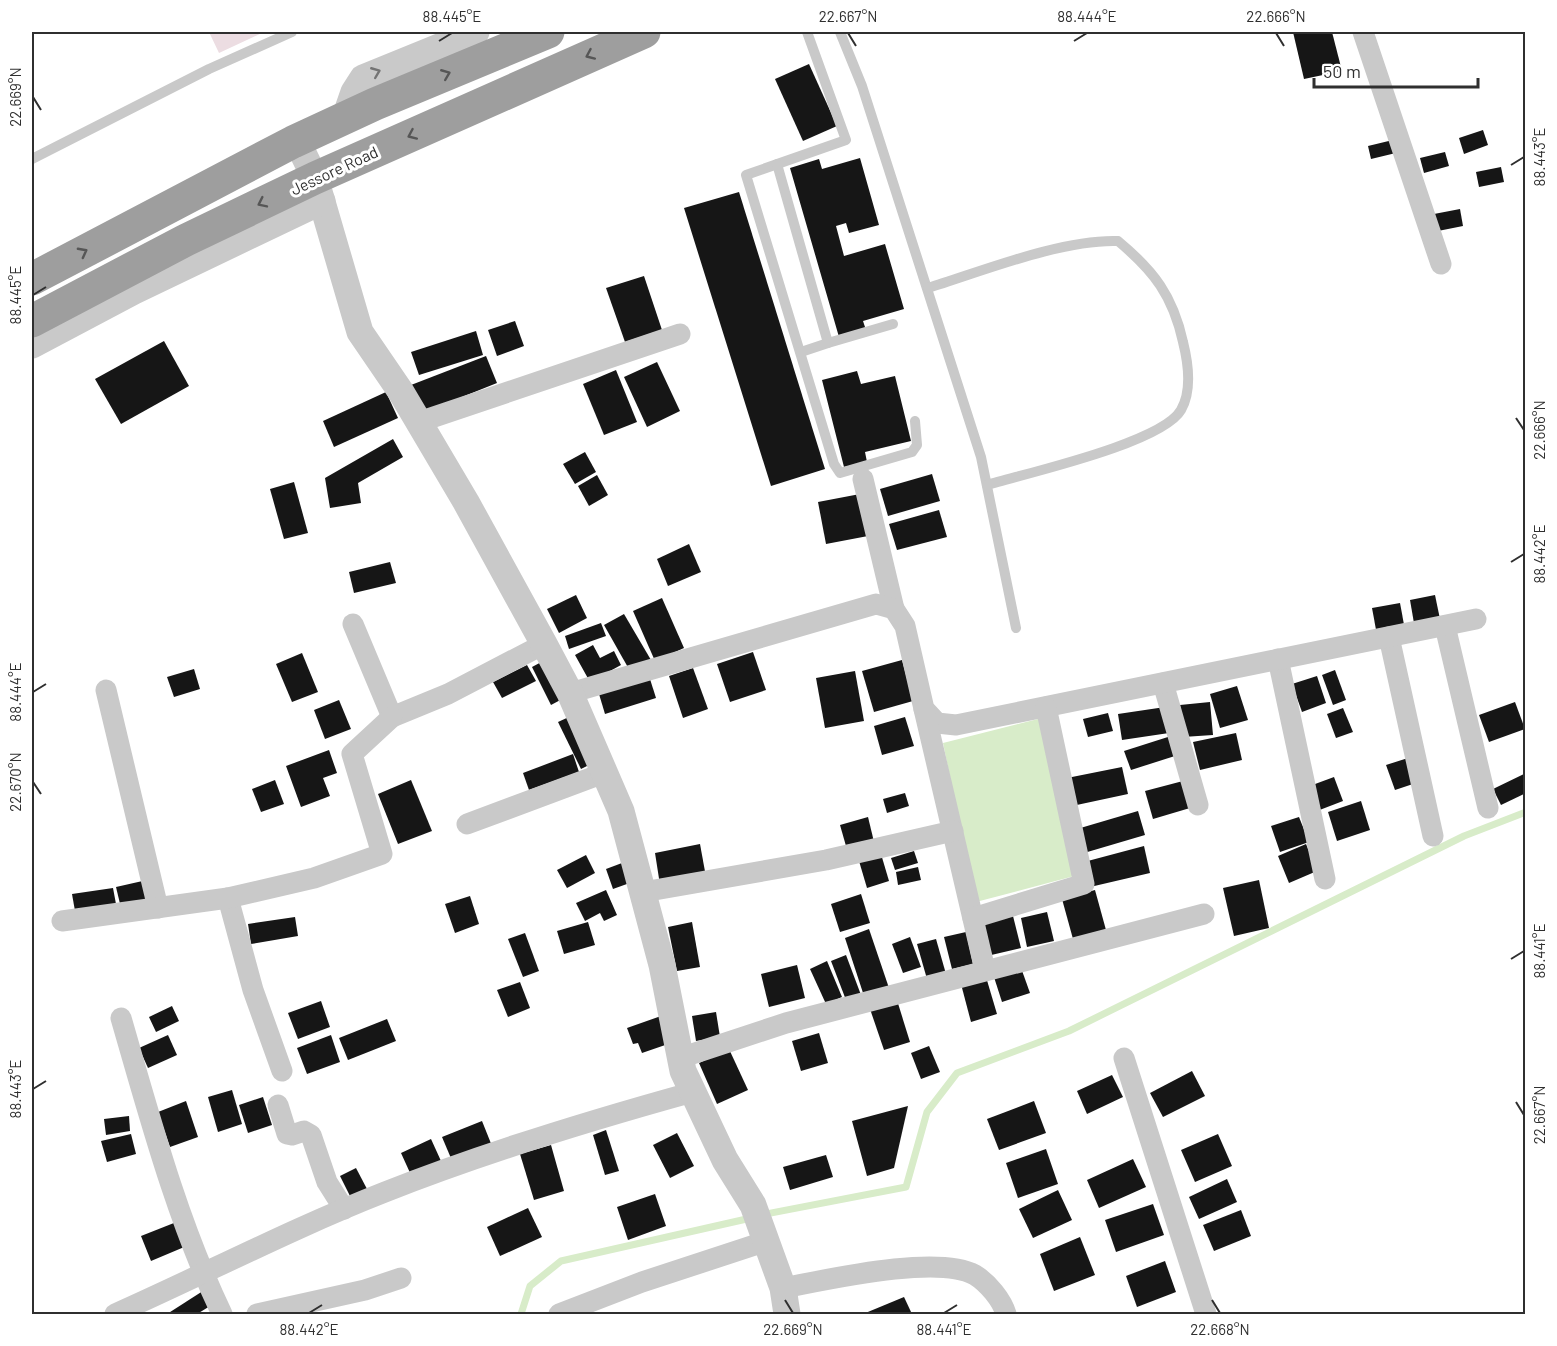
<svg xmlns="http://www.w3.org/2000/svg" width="1557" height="1346" font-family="Barlow,sans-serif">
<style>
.green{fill:#ecdde2}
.water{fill:#d8ecc9}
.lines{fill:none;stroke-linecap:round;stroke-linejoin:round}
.stream{stroke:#d8ecc9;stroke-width:7}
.building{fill:#161616}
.service{stroke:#c9c9c9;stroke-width:10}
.minor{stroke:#c9c9c9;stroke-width:21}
.tertiary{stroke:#c9c9c9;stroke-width:27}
.trunk{stroke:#9e9e9e;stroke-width:33}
.oneway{stroke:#565656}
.oneway2{stroke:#747474}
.ticks{fill:none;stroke:#2f2f2f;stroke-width:2}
.labels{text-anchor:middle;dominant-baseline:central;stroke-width:6;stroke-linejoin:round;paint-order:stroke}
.street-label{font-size:16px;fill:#2f2f2f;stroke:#fff}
.neatline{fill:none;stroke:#2f2f2f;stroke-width:2}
.ticks-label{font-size:15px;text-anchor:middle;fill:#2f2f2f}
</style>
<rect width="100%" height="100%" fill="#fff"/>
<polygon class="green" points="209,32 208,32 264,32 219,53"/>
<polygon class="water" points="1042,718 1078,875 976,902 943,743"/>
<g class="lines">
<g class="stream">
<polyline points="761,1215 906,1187 927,1112 957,1073 1069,1031 1464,836 1526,812"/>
<polyline points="521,1314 530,1286 561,1261 751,1218"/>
</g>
</g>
<g class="building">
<polygon points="1293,32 1332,32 1342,71 1304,79"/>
<polygon points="809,64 837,126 803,141 775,79"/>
<polygon points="1483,130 1488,145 1464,154 1459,138"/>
<polygon points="1397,139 1400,152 1371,159 1368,146"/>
<polygon points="1445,152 1449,166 1424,173 1420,158"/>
<polygon points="860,158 879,225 849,233 846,223 836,226 844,256 885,244 904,309 863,321 866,330 839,337 790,168 819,159 822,169"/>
<polygon points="1501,167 1504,182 1479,187 1476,172"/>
<polygon points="739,192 825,469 771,486 684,208"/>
<polygon points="1460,209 1463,226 1438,231 1434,214"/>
<polygon points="644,276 662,330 625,342 606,288"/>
<polygon points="515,321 524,346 497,356 488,330"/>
<polygon points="476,331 483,355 419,375 411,352"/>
<polygon points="164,341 189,386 121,424 95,379"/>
<polygon points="486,356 497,383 422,413 411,385"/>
<polygon points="657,362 680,411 647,427 624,377"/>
<polygon points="616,370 637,422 604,435 583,384"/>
<polygon points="857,371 861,384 895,376 911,441 865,452 867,462 844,467 822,380"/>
<polygon points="386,392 398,418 334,447 323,421"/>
<polygon points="393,439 403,457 358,483 361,503 330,508 325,478"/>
<polygon points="585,452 596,472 575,484 563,464"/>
<polygon points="932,474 940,501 888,516 880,489"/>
<polygon points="597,475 608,495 589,506 578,486"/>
<polygon points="294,482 308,533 284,539 270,489"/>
<polygon points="860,494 868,536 826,544 818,502"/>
<polygon points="939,510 947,537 897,550 889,524"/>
<polygon points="689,544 701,572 668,586 657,559"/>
<polygon points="390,562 396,583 354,593 349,572"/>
<polygon points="576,595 587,618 559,633 547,609"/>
<polygon points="1435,595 1441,624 1415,629 1410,600"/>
<polygon points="662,598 684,648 655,661 633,611"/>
<polygon points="1400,603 1405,630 1377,635 1372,608"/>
<polygon points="624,614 651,660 630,671 604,625"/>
<polygon points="601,623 606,636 569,649 565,636"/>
<polygon points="593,645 600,658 614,651 621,665 590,682 575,655"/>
<polygon points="753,652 766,690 730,702 717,664"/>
<polygon points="302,653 318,692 292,702 276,664"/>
<polygon points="547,659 566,697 551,705 532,667"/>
<polygon points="902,660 913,701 874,712 862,671"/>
<polygon points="527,665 536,681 502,698 493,682"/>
<polygon points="693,668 708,709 683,718 669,676"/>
<polygon points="194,669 200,689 174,697 167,677"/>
<polygon points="1335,670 1346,700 1333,705 1322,675"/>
<polygon points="855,671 864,721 825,728 816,678"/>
<polygon points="1317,676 1326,703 1302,712 1292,684"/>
<polygon points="650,679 656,698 605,714 599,694"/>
<polygon points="1237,686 1248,720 1220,728 1210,694"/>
<polygon points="339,700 351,729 325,739 314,710"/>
<polygon points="1210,702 1213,735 1183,737 1180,705"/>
<polygon points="1515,702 1525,729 1489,742 1479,715"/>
<polygon points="1165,707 1169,733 1122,740 1118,714"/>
<polygon points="1343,708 1353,732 1336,738 1327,714"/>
<polygon points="1108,713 1113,731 1088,737 1083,719"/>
<polygon points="571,716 595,762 581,769 558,722"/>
<polygon points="905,717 914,746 882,755 874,726"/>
<polygon points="1236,733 1242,760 1200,770 1193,742"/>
<polygon points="1171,736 1178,755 1131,770 1124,751"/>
<polygon points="329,750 337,773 323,778 330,796 301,807 286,766"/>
<polygon points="573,754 579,772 529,790 523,773"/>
<polygon points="1408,758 1416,783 1395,790 1386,765"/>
<polygon points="1122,767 1128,794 1072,806 1067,778"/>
<polygon points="1526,773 1526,793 1501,805 1493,789"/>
<polygon points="1334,777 1343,801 1317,811 1307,787"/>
<polygon points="275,780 284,804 261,812 252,789"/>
<polygon points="411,780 432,831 398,844 378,794"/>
<polygon points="1183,781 1190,808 1153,819 1145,791"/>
<polygon points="905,793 909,806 887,813 883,799"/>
<polygon points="1361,801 1370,830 1337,841 1328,812"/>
<polygon points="1138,811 1145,835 1084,853 1077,829"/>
<polygon points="868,817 875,846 848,853 840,825"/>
<polygon points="1299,817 1309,842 1280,852 1271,826"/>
<polygon points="700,844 706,877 660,885 655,853"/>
<polygon points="1306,844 1317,871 1289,883 1278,856"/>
<polygon points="1144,846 1150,873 1090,887 1084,862"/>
<polygon points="914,851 918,863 895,870 891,858"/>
<polygon points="881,854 889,881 867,888 859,861"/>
<polygon points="586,855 595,873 567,888 557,870"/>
<polygon points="630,860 638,880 613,889 606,869"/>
<polygon points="918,867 921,880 898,885 896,872"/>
<polygon points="147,880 151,901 121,908 116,887"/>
<polygon points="1259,880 1269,928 1234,936 1223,888"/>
<polygon points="113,888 116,904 75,911 72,894"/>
<polygon points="606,890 617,915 604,921 600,913 585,921 576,903"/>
<polygon points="1095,890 1106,930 1073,939 1062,899"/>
<polygon points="861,894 870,923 840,932 831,904"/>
<polygon points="470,896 479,924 455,933 445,904"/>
<polygon points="1047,912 1054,941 1027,947 1021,918"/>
<polygon points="1013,916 1021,948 987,956 979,925"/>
<polygon points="295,917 298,936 251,944 248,924"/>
<polygon points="588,922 595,945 564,954 557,931"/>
<polygon points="692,922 700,967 677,971 668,927"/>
<polygon points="869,929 890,991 865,999 845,938"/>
<polygon points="966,932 973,964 952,969 944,937"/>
<polygon points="525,933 539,971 523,977 508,939"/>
<polygon points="910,937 921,967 903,973 892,944"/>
<polygon points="936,939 946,974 927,979 917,944"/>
<polygon points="846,955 861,995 846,1000 831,961"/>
<polygon points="827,961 842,997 826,1004 810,969"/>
<polygon points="797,965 805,998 769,1007 761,974"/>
<polygon points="1020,965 1030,993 1002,1002 993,974"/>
<polygon points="986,977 997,1014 971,1022 961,984"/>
<polygon points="520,982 530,1008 508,1017 497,990"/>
<polygon points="896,997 910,1042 884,1050 869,1006"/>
<polygon points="321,1001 330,1027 298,1039 288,1013"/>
<polygon points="172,1006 179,1021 156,1032 149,1017"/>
<polygon points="716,1012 720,1037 696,1041 692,1016"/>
<polygon points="661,1016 671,1043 642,1053 638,1043 633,1044 627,1028"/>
<polygon points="387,1019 396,1041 348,1060 339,1038"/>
<polygon points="819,1033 828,1063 801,1071 792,1041"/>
<polygon points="168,1035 177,1055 148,1068 139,1048"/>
<polygon points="331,1035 340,1062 307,1074 297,1048"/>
<polygon points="929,1046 940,1072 921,1079 911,1053"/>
<polygon points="729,1049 748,1090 717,1104 699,1063"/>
<polygon points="1192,1071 1205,1096 1163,1117 1150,1093"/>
<polygon points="1112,1075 1123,1097 1087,1114 1077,1091"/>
<polygon points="232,1090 242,1124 218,1132 208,1097"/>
<polygon points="263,1097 272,1125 248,1133 239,1105"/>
<polygon points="186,1101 198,1137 170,1147 158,1112"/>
<polygon points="1034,1101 1046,1133 999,1150 987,1119"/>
<polygon points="908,1106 894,1168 867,1176 852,1121"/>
<polygon points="129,1116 130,1131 106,1135 104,1119"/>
<polygon points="482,1121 492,1146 453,1163 442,1137"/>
<polygon points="606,1130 619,1171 605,1175 593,1135"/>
<polygon points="677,1133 694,1166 670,1178 653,1145"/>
<polygon points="131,1134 136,1154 107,1162 101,1141"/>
<polygon points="1218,1134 1232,1166 1195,1182 1181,1150"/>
<polygon points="431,1139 441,1161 411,1175 401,1153"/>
<polygon points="551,1145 564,1191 534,1200 520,1154"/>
<polygon points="1046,1149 1058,1184 1018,1198 1006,1163"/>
<polygon points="826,1155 833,1177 790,1190 783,1167"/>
<polygon points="1133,1159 1146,1187 1099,1208 1087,1180"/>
<polygon points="356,1168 367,1189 351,1198 340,1176"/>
<polygon points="1227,1179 1237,1202 1199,1219 1189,1197"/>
<polygon points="1058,1190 1072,1220 1033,1238 1019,1209"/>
<polygon points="655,1194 666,1226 628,1240 617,1207"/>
<polygon points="1153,1204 1164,1235 1116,1252 1105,1220"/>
<polygon points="528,1208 542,1237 500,1256 487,1227"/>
<polygon points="1241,1210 1251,1236 1214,1251 1203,1225"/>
<polygon points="179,1221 189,1245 151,1261 141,1236"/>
<polygon points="1080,1237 1095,1275 1054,1291 1040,1254"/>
<polygon points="1165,1261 1176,1292 1137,1307 1126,1276"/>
<polygon points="206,1289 215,1303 197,1314 167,1314"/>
<polygon points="904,1297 912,1314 863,1314"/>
</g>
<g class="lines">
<g class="service">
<polyline points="807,32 846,140 746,175 834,464 840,473 912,452 917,445 915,421"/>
<polyline points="840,32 862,86 981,457 1016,628"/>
<polyline points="32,159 209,69 292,32"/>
<polyline points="777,164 828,343 893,324"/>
<path d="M928,288C983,271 1062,239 1118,241C1154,271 1173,296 1183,342C1188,362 1192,391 1181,410C1162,443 1027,473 987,485"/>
<polyline points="801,352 828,343"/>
</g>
<g class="minor">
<polyline points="1363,32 1441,264"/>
<polyline points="419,422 680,334"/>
<polyline points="863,479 894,609"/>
<polyline points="353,624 392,717 448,694 544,644"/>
<polyline points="1445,626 1488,808"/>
<polyline points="1389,637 1433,836"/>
<polyline points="1278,659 1325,879"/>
<polyline points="1163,683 1198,805"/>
<polyline points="106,690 158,908"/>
<polyline points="570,693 876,604 894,609 905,626 924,709 937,723 956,725 1476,619"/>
<polyline points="924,709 985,970"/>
<polyline points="467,824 604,773"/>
<polyline points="643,892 826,860 953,831"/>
<polyline points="228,898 253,990 282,1071"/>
<polyline points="973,918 1084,884 1046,707"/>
<polyline points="62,921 228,898 314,878 382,854 352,754 392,717"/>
<path d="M121,1018C150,1118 177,1220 222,1314"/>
<polyline points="680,1058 786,1023 1204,914"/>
<polyline points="1124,1058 1206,1314"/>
<polyline points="278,1105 287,1134 292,1135 304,1131 311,1135 327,1182 344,1209"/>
<path d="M783,1288C826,1280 937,1254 975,1275C988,1283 1002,1300 1006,1314"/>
<path d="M115,1314C205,1274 293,1228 385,1192C486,1152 588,1121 693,1092"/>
<polyline points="257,1314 365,1290 401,1278"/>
<polyline points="559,1314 642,1282 767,1241"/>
</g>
<g class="tertiary">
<polyline points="345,118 354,92 363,78 476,32"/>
<polyline points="297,141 315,178 360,332 401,392 466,502 544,644 570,693 621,811 662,965 683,1071 725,1160 753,1205 783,1288 787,1314"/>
<polyline points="32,345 134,291 322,201"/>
</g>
<g class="trunk">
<polyline points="32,279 293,142 375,104 548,32"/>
<polyline points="32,321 186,240 315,178 644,32"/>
</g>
</g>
<defs><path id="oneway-chevron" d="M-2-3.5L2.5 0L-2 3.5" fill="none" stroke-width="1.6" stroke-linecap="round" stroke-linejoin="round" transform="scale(1.5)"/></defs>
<g class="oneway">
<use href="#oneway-chevron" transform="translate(590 55) rotate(156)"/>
<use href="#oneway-chevron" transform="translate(446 74) rotate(-22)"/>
<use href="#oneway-chevron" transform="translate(412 135) rotate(156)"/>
<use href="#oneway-chevron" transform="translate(262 203) rotate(154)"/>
<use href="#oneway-chevron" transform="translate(83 252) rotate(-28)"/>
</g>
<use class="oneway2" href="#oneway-chevron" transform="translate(376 72) rotate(-22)"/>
<path class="ticks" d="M848,33L856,46M1276,33L1284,46M439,41L452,33M1074,41L1087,33M33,97L41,110M1511,165L1524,157M33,295L46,287M1516,418L1524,430M1511,562L1524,554M33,692L46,684M33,782L41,794M1511,959L1524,951M33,1089L46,1081M1516,1102L1524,1115M785,1300L793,1313M1212,1300L1220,1313M309,1313L322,1305M944,1313L957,1305"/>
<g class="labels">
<g class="street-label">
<text transform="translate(334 170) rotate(-25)">Jessore Road</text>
</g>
</g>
<rect width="1557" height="1346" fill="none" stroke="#ffffff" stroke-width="66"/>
<path d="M1314 78v9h164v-9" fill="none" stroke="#2f2f2f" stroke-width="3"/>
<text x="1323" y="78" font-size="18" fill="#2f2f2f" stroke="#ffffff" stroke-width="4.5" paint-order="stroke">50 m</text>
<rect x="33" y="33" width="1491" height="1280" class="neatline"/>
<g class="ticks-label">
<text x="452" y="22">88.445°E</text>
<text x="848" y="22">22.667°N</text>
<text x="1087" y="22">88.444°E</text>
<text x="1276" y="22">22.666°N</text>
<text transform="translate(16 97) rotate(-90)" y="5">22.669°N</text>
<text transform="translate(1540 157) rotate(-90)" y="5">88.443°E</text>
<text transform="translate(16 295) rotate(-90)" y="5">88.445°E</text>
<text transform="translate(1540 430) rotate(-90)" y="5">22.666°N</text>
<text transform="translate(1540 554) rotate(-90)" y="5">88.442°E</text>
<text transform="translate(16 692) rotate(-90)" y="5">88.444°E</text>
<text transform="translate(16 782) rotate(-90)" y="5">22.670°N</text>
<text transform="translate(1540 951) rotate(-90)" y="5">88.441°E</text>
<text transform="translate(16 1089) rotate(-90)" y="5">88.443°E</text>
<text transform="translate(1540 1115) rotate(-90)" y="5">22.667°N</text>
<text x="309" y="1335">88.442°E</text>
<text x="793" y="1335">22.669°N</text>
<text x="944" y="1335">88.441°E</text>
<text x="1220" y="1335">22.668°N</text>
</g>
</svg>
